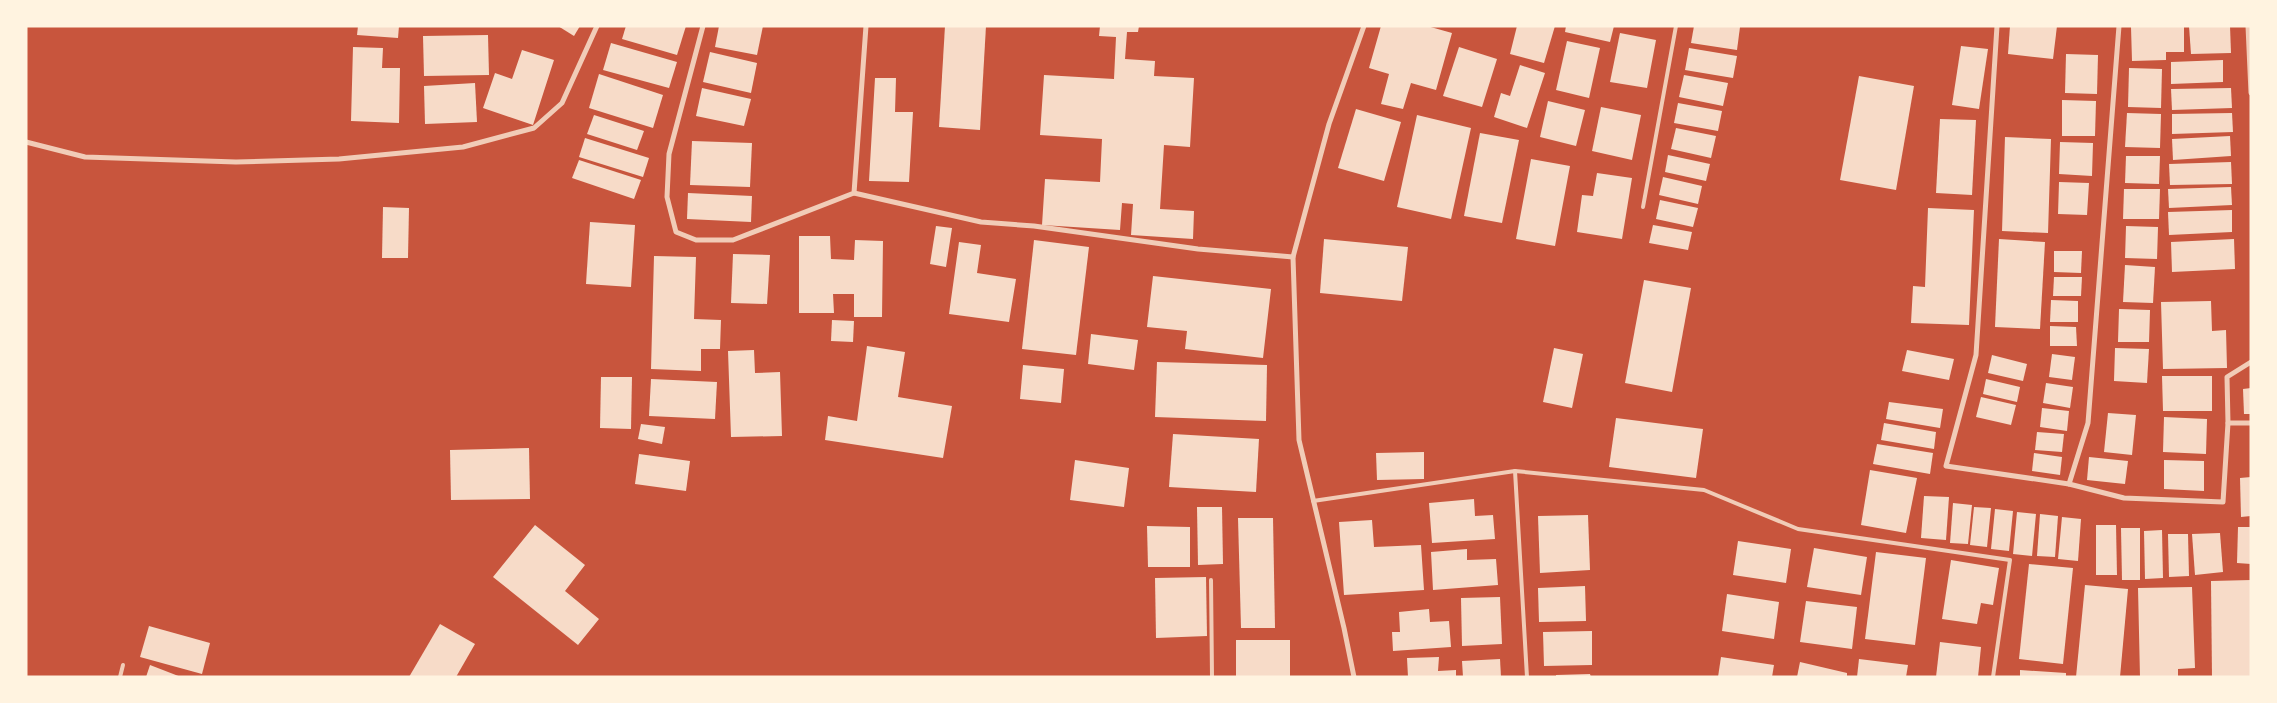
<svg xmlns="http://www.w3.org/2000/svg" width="2277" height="703" font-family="Inter,sans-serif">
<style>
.building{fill:#f7dbc8}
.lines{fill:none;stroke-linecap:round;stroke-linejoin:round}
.service{stroke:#f1ccb7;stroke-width:4}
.minor{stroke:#f1ccb7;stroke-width:5}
</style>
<rect width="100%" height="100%" fill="#c8553d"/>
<g class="building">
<polygon points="358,26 399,26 398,38 357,35"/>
<polygon points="558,26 580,26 574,36"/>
<polygon points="626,26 686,26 677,55 622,39"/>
<polygon points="719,26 763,26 757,55 715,47"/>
<polygon points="945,26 986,26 980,130 939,127"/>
<polygon points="1100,26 1139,26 1138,32 1127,32 1125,59 1155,61 1154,76 1194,78 1190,147 1164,145 1160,209 1194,211 1193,239 1131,235 1133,204 1122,203 1120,230 1042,225 1045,179 1100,182 1102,139 1040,135 1044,75 1114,79 1116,37 1099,36"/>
<polygon points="1381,26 1427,26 1452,33 1436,90 1411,83 1403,109 1381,104 1389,74 1369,68"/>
<polygon points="1517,26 1555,26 1544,63 1510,54"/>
<polygon points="1566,26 1614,26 1610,42 1565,32"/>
<polygon points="1694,26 1740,27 1737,50 1691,43"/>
<polygon points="2010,26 2057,26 2053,59 2008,54"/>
<polygon points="2189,26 2230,26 2231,53 2191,54"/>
<polygon points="2131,27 2184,27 2184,52 2166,52 2166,60 2132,61"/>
<polygon points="1620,33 1656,40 1647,88 1610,82"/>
<polygon points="488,35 489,75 424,76 423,36"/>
<polygon points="1567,41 1600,48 1589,98 1556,90"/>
<polygon points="611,43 677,62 669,88 603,70"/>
<polygon points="1961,46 1988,49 1979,109 1952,105"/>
<polygon points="353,47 383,48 382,68 400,68 399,123 351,121"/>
<polygon points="1459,47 1497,59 1482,107 1443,96"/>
<polygon points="1689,48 1737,56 1733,78 1685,70"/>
<polygon points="522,50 554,60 533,125 483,108 495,73 512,79"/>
<polygon points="710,52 757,63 751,93 703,82"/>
<polygon points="2066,54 2098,55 2097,94 2065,93"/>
<polygon points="2223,60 2223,82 2171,84 2171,62"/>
<polygon points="1520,65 1545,73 1527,128 1494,117 1501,93 1510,96"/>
<polygon points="2129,68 2162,69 2161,108 2128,107"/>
<polygon points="599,74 663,95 653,128 589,108"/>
<polygon points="1684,75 1728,83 1723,106 1679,97"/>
<polygon points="1859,76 1914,86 1896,190 1840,180"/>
<polygon points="875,78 896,78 895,112 913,112 909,182 869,181"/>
<polygon points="475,83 477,122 425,124 424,86"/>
<polygon points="702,88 751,99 744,126 696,116"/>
<polygon points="2231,88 2232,108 2172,110 2171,89"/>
<polygon points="2062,100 2096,101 2095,136 2062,136"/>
<polygon points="1548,101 1585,110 1576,146 1540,137"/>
<polygon points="1678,103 1722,111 1718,131 1674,123"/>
<polygon points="1601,107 1641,115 1632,160 1592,151"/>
<polygon points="1356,109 1401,122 1384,181 1338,168"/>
<polygon points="2127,113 2161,114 2160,148 2125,147"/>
<polygon points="2232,113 2233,132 2172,134 2172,114"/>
<polygon points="594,115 644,131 637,150 587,134"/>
<polygon points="1417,115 1471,128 1451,219 1397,207"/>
<polygon points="1940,119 1976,120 1972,195 1936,193"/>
<polygon points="1676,128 1716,136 1711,158 1671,149"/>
<polygon points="1480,133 1519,140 1502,223 1464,216"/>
<polygon points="2230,136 2231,156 2173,160 2172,139"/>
<polygon points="2005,137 2051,139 2048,233 2002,231"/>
<polygon points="585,138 649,158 643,177 579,157"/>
<polygon points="692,141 752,143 750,187 690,185"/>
<polygon points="2060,142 2093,143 2092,176 2059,174"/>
<polygon points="1668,155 1710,164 1706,181 1665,172"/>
<polygon points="2126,156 2160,156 2159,184 2125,183"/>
<polygon points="1531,159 1570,166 1555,246 1516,239"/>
<polygon points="579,160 641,180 634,199 572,178"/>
<polygon points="2231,162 2232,184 2170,185 2169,164"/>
<polygon points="1597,173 1632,178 1622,239 1577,232 1582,195 1593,196"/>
<polygon points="1663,177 1702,186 1698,204 1659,195"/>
<polygon points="2059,182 2089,183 2087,215 2058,214"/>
<polygon points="2231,187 2232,205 2169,208 2168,189"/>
<polygon points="2124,189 2160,189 2159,219 2123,219"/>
<polygon points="688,193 752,196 751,222 687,219"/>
<polygon points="1660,200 1698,208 1693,227 1656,219"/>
<polygon points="383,207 409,208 408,258 382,258"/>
<polygon points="1928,208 1974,210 1969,325 1911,323 1913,286 1925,287"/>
<polygon points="2232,210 2232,232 2169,235 2168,212"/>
<polygon points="590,222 635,225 631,287 586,284"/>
<polygon points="1653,225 1692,232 1688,250 1649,243"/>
<polygon points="936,226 952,228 946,267 930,264"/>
<polygon points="2126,226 2158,227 2157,259 2125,258"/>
<polygon points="799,236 830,236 831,259 854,260 855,240 883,241 882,317 854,317 854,294 833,294 834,313 799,313"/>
<polygon points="1324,239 1408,247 1402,301 1320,293"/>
<polygon points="1999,239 2045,242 2040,329 1995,327"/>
<polygon points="2234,239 2235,269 2172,272 2171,242"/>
<polygon points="1034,240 1089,247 1076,355 1022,349"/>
<polygon points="959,242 981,245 977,273 1016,279 1009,322 949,314"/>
<polygon points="2054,251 2082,251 2081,273 2054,272"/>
<polygon points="733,254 770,255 767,304 731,303"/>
<polygon points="654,256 696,257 694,319 721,320 720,349 701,349 701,371 651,369"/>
<polygon points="2125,265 2155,267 2153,303 2123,302"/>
<polygon points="1153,276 1271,289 1263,358 1185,349 1187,331 1147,327"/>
<polygon points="2054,277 2082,277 2081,296 2053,296"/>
<polygon points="1644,280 1691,288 1672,392 1625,383"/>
<polygon points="2051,300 2078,301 2078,322 2050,322"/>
<polygon points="2211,301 2212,331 2226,330 2227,368 2163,369 2161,302"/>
<polygon points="2119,309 2150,310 2149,342 2118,342"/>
<polygon points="832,320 854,321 853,342 831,341"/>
<polygon points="2050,326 2076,327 2077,346 2050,346"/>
<polygon points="1091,334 1138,340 1134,370 1088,364"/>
<polygon points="867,346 905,352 898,397 952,406 943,458 825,440 828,416 857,421"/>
<polygon points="1554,348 1583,354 1572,408 1543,402"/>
<polygon points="2115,348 2149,349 2147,383 2114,381"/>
<polygon points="754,350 755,373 780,372 782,436 731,437 728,351"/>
<polygon points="1907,350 1954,359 1949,380 1902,371"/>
<polygon points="2052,354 2075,357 2072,380 2049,377"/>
<polygon points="1992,355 2027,364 2023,381 1988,373"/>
<polygon points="1157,362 1267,365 1266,421 1155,417"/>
<polygon points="1023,365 1064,369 1061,403 1020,399"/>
<polygon points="2162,376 2212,376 2212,411 2163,411"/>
<polygon points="601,377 632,377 631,429 600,428"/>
<polygon points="651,379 717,382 715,419 649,416"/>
<polygon points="1986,379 2020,387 2017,402 1983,394"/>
<polygon points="2046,383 2073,387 2070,408 2043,403"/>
<polygon points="2251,388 2251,414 2244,414 2243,389"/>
<polygon points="1981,397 2016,405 2011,425 1976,417"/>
<polygon points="1889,402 1943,409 1940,428 1886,419"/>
<polygon points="2042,408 2069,411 2067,431 2040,427"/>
<polygon points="2108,413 2136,415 2132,455 2104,452"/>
<polygon points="2164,417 2207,419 2206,454 2163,452"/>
<polygon points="1616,418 1703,429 1696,478 1609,467"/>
<polygon points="1884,423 1936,432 1934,449 1881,440"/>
<polygon points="641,424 665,427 662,444 638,439"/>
<polygon points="2037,432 2064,434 2062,452 2035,450"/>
<polygon points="1173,434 1259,439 1256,492 1169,487"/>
<polygon points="1877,444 1933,453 1930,474 1873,464"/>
<polygon points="529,448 530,499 451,500 450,450"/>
<polygon points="1424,452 1424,479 1377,480 1376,453"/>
<polygon points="2034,453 2062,457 2060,475 2032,471"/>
<polygon points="639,454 690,461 686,491 635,484"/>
<polygon points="2089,457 2128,461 2125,484 2087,480"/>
<polygon points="1075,460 1129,468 1124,507 1070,500"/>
<polygon points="2164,460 2204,461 2204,491 2164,489"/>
<polygon points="1870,470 1917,478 1906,533 1861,525"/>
<polygon points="2251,477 2251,516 2241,517 2240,478"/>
<polygon points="1924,496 1949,497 1946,540 1921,538"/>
<polygon points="1474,499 1475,516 1493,515 1495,539 1432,543 1429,503"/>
<polygon points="1953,503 1972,505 1968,544 1950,543"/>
<polygon points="1197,507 1222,507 1223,564 1198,565"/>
<polygon points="1974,507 1991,508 1987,547 1970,545"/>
<polygon points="1995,509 2013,511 2009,551 1991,549"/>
<polygon points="2017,512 2036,514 2032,556 2013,554"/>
<polygon points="2040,514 2058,516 2055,557 2037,556"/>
<polygon points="1588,515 1590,570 1540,573 1538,516"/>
<polygon points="2062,517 2081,519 2078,561 2058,559"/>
<polygon points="1238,518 1273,518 1275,628 1241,628"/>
<polygon points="1372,520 1374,547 1421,545 1424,590 1344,595 1339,522"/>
<polygon points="535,525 585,565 565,591 599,619 578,645 493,577"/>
<polygon points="2096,525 2116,525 2117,575 2096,575"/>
<polygon points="1147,526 1190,527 1190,567 1148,567"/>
<polygon points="2238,527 2251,527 2251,564 2237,563"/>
<polygon points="2121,528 2140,528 2140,580 2122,580"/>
<polygon points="2162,530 2163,578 2145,579 2144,531"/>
<polygon points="2220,533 2223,572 2195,575 2192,534"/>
<polygon points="2168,534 2188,534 2189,576 2169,577"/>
<polygon points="1738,541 1791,549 1786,583 1733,575"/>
<polygon points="1814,548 1867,557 1861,595 1807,587"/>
<polygon points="1467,549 1467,560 1496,559 1498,585 1433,590 1431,552"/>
<polygon points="1876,552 1926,558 1915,645 1865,639"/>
<polygon points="1951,560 1999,568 1993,605 1981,603 1977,624 1942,619"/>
<polygon points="2029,564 2073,568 2063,664 2019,659"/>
<polygon points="1206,577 1207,636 1156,638 1155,578"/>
<polygon points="2251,580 2251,677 2212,677 2211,581"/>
<polygon points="2085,585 2128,589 2120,677 2076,677"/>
<polygon points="1585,586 1586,621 1539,622 1538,588"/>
<polygon points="2192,587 2195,668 2178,669 2178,677 2140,677 2138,588"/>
<polygon points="1727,594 1779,602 1774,639 1722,631"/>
<polygon points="1500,597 1502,644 1462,646 1461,598"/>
<polygon points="1806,601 1857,607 1852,649 1800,642"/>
<polygon points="1429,609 1430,622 1449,621 1451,647 1393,651 1392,632 1400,632 1399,612"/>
<polygon points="440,624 475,644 456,677 409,677"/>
<polygon points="149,626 210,643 202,674 140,657"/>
<polygon points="1592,631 1592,665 1544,666 1543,632"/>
<rect x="1236" y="640" width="54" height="37"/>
<polygon points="1940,642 1981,647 1978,677 1936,677"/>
<polygon points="1439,657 1438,671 1456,670 1456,677 1408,677 1407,658"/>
<polygon points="1721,657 1774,665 1772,677 1718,677"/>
<polygon points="1500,659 1501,677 1463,677 1462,661"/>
<polygon points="1859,659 1908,665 1906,677 1857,677"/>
<polygon points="1800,662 1847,673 1847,677 1797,677"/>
<polygon points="150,665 181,677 146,677"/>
<polygon points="2020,670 2066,673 2066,677 2020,677"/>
<polygon points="1590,674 1591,677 1556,677 1556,675"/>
</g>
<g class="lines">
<g class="service">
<polyline points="1643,207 1676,26"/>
<polyline points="1515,471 1527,677"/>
<polyline points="1313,501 1515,471 1704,490 1798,529 2010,560 1993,677"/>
<polyline points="1211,580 1212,677"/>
<polyline points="120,677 123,665"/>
</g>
<g class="minor">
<polyline points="703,26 669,154 667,197 676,232 696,240 733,240 854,193 866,26"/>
<polyline points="1997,26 1976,355 1946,466 2069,484 2124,498 2223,502 2228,423 2227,377 2251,362"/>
<polyline points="2248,26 2251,93"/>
<polyline points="26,142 85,157 236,162 339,159 463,147 534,128 562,103 597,26"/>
<polyline points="854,193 981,222 1034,226 1198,249 1293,257"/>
<polyline points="2228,423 2251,423"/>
<polyline points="2069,484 2088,423 2119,26"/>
<polyline points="1354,677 1344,628 1299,440 1293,257 1329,124 1364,26"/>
</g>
</g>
<rect width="2277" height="703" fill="none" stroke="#fff3e0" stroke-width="55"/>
</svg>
